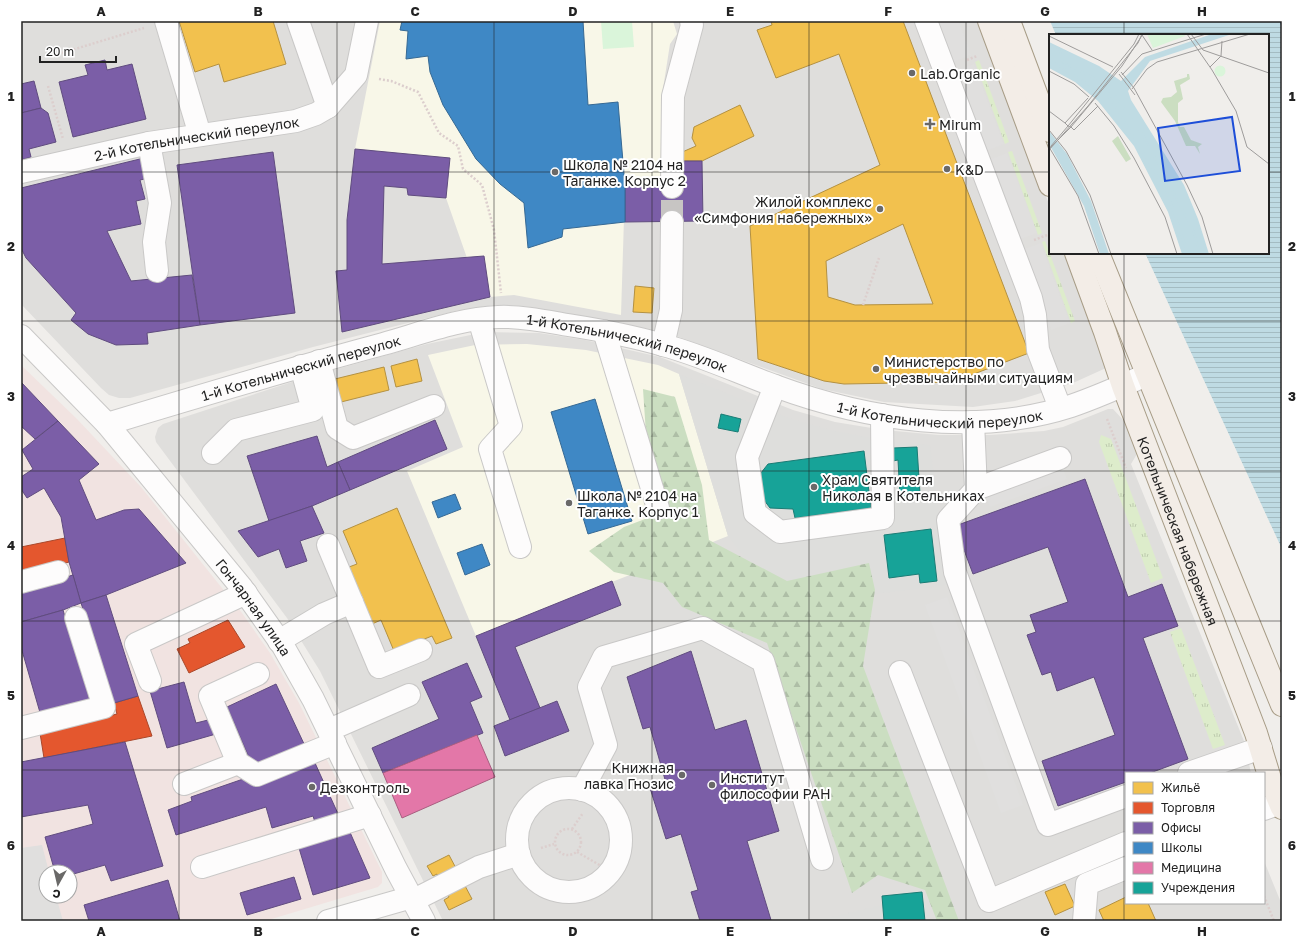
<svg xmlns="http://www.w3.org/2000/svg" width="1303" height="942" font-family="'Golos Text',sans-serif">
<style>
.residential{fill:#dfdedc}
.commercial{fill:#f1e3e1;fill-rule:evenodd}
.education{fill:#f8f7e8}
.religious{fill:#dededc}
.grass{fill:url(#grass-tufts)}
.forest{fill:url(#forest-firs)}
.park{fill:#daf5da}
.parking{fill:#e0dfde}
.water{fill:url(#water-rules)}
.homes{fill:#f2c14e;stroke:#b49141;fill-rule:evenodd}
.shops{fill:#e4572e;stroke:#aa472a}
.offices{fill:#7b5ea7;stroke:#604c7f}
.schools{fill:#3f88c5;stroke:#366994}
.health{fill:#e377a8;stroke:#a95e80}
.public{fill:#17a398;stroke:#1a7c75}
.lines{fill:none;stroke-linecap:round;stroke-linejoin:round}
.ferry{stroke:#4a7aab;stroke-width:1;stroke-dasharray:5 4;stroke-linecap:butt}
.minor-tunnel{stroke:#c7c5c3;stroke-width:22;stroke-dasharray:22 11;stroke-linecap:butt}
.minor-casing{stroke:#c9c8c7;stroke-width:24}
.major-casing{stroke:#a79c86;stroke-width:24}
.path{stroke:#dccecd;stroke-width:2.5;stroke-dasharray:2 2;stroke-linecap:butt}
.minor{stroke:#fdfcfc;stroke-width:22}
.major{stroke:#f3ede7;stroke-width:22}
.grid{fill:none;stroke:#222;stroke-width:1;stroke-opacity:0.55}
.poi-dot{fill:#6a6968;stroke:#fff;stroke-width:1.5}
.labels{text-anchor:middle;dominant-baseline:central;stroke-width:4;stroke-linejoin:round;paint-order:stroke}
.poi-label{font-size:14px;fill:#222;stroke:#fff;text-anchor:start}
.street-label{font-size:14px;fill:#222;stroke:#fff}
.inset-river{fill:none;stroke:#bfdbe3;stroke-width:2}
.inset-road{fill:none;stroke:#9e9c9b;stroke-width:1}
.view{fill:#1d4ed8;fill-opacity:0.15;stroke:#1d4ed8;stroke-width:2}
.inset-edge{fill:none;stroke:#222;stroke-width:2}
.neatline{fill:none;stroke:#222;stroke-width:1.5}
.grid-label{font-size:13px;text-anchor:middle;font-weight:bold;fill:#222}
</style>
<defs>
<pattern id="grass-tufts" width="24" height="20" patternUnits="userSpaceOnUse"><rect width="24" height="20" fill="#ddeccb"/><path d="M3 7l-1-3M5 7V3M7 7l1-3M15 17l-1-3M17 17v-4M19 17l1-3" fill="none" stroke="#bdcaae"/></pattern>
<pattern id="forest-firs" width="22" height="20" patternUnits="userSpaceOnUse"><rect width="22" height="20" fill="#cbdec1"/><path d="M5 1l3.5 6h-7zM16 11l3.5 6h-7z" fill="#aebea6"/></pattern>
<pattern id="water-rules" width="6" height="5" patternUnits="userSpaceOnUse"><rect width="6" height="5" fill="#bfdbe3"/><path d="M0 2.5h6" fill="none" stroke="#a4bcc2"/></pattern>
</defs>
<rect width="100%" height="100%" fill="#f0eeeb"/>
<g class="residential">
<polygon points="33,21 980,21 1050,207 1050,253 1067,253 1106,368 1073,383 1015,401 973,407 884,402 822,389 679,337 649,329 530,307 510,305 495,305 455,311 313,347 130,398 119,398 109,395 101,388 21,304 21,24"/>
<polygon points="485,332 539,333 585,340 660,357 793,410 835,422 884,430 939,435 990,435 1044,431 1063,427 1108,409 1113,409 1125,422 1137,454 1131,464 1244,741 1251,773 1126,773 1126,903 1264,903 1264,861 1282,905 1282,921 443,921 320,671 287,618 156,442 155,437 158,428 163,424 298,380 427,344"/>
</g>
<path class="commercial" d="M21,365L77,419L141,487L242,613L270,653L299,703L382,872V883L378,887L265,921H21ZM46,872H70V896H46Z"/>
<g class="education">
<polygon points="380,21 673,21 677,34 670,44 662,95 662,187 625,186 621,315 514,295 490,297 484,256 467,258 446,198 449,158 355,149"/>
<polygon points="527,344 586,350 658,365 679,374 728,536 476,636 407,471 463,447 428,355 475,345"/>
</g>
<g class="religious">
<polygon points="679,374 788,418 830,430 882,440 930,445 948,585 851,597 768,589 728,536"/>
<polygon points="922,892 925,921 815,921 882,905 882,896"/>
</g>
<g class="grass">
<polygon points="979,60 1009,142 1005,144 975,62"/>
<polygon points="1012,151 1042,233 1038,235 1008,152"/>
<polygon points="1045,241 1075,321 1071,323 1042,242"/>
<polygon points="1101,435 1111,439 1163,578 1151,583 1099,442"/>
<polygon points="1181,628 1225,745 1213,749 1170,632"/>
</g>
<polygon class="forest" points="643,389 675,397 702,485 709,540 787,581 869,563 875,590 863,666 959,921 937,921 925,890 878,875 852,893 767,643 682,607 663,583 614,572 589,551 624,527 666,511 647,449"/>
<polygon class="park" points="601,21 632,21 634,47 603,49"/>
<g class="parking">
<polygon points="938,21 959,21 971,55 953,62"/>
<polygon points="974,64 1004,144 986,151 956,71"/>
<polygon points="1007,153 1037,233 1018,240 989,160"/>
<polygon points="1041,243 1070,323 1051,330 1022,250"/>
<polygon points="1061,463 1067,479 990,507 984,491"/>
<polygon points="947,597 1023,805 1001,813 925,605"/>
<polygon points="42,845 49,872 46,872 46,896 56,896 63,921 21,921 21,848"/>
</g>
<polygon class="water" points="1050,21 1282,21 1282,549 1145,253 1268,253 1268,35 1056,35"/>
<g class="homes">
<polygon points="179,21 273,21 286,64 224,82 219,64 195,72"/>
<path d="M771,21H903L1029,353L966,377L964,373L954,376L956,382L844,384L824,381L758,359L750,226L880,165L839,54L776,78L757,30L772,25ZM903,224L933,304L855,305L828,297L826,261Z"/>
<polygon points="740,105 754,136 702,161 680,161 680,153 696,146 692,138 694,127"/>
<polygon points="635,286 654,288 652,313 633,312"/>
<polygon points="417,359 422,381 396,387 391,366"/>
<polygon points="384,367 389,390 341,402 335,379"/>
<polygon points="397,508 452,638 436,644 432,636 394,651 381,620 372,624 349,567 357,564 343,531"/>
<polygon points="449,855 458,872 440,880 437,874 433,876 427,866"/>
<polygon points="463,882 472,899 449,910 444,900 449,897 446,891"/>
<polygon points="1065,884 1075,906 1055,915 1045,892"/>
<polygon points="1126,897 1126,903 1148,903 1156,921 1104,921 1099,910"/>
</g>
<g class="shops">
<polygon points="65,538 69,562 48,568 21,573 21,547"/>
<polygon points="228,620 245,647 189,673 177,649 190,643 188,639"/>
<polygon points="138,696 152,736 44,758 40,733 117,714 114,703"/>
</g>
<g class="offices">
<polygon points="105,60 107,70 132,64 146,119 73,137 59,82 88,75 85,65"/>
<polygon points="34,81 41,108 21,113 21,84"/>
<polygon points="41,108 48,113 56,142 29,149 31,157 21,160 21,113"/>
<polygon points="355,149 450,158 446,198 408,195 407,188 384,186 382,264 484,256 490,297 342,332 336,271 347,270 347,220"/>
<polygon points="273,152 295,313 200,325 177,165"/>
<polygon points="144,158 149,178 140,180 145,199 136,201 141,224 107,231 131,281 192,275 200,325 147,333 148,344 116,345 88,334 71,320 76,313 26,258 21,248 21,188"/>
<polygon points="680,161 702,161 703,221 625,222 625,186 662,187"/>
<polygon points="21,382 58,421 35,439 21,426"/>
<polygon points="435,420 447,449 350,490 338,462"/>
<polygon points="58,421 99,464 79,480 96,520 124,510 139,509 186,563 106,595 81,603 69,562 61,517 44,488 27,498 21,489 21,477 33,469 22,450"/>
<polygon points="317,436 327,467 338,462 350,490 312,506 269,521 247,456"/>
<polygon points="1085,479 1128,597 1162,584 1178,626 1143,638 1188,759 1150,773 1126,773 1126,782 1058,806 1042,761 1115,735 1094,677 1057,691 1051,672 1042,675 1027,635 1036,632 1030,615 1068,602 1048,547 973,574 955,526"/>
<polygon points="312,506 324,533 300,541 307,561 286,568 279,549 258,557 238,531"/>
<polygon points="73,575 81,603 63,610 21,622 21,590"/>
<polygon points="612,581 621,605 515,647 540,708 510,720 476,636"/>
<polygon points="106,595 138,696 114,703 81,603"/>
<polygon points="63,610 90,701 41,716 21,647 21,622"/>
<polygon points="691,651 715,730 746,720 779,831 747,841 771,920 766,921 700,921 691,892 698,890 681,834 666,839 650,788 666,783 650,727 643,729 627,677"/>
<polygon points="467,663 482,697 470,702 483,733 383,773 372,748 439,719 422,682"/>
<polygon points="184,682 196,723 212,719 216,734 167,748 150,691"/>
<polygon points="276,684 305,746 254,769 227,707"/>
<polygon points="557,701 569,731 505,756 494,726"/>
<polygon points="125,742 163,866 111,881 105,865 70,875 70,872 55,872 45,837 93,824 88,805 21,817 21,762"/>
<polygon points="315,763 339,816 315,822 313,816 272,828 266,807 176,835 168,810 192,801 191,797 249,777"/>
<polygon points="349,830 370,878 313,895 299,848"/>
<polygon points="294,877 301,899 247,915 240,893"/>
<polygon points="168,880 180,921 89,921 84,905"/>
</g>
<g class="schools">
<polygon points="402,21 583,21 588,105 618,102 625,186 625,222 563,229 562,237 528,248 524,203 500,184 476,159 443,105 430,72 428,56 406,59 408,31 400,30"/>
<polygon points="595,399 632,521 588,534 551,412"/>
<polygon points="455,494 461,509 438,518 432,502"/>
<polygon points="482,544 490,565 465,575 457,553"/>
</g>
<polygon class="health" points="477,735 495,777 402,818 383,773"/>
<g class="public">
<polygon points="721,414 741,419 738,432 718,428"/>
<polygon points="917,447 920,494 900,496 898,460 893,461 893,448"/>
<polygon points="864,451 871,508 795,518 793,509 770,508 761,496 757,478 768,464"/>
<polygon points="931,529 937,581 920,583 919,574 889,578 884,535"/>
<polygon points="922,892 925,921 884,921 882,896"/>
</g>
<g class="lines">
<polyline class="ferry" points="1280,21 1282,27"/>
<polyline class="minor-tunnel" points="672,222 672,187"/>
<defs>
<g id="minor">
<polyline points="166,21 200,135"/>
<polyline points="298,21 328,107"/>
<polyline points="926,21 1031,298 1035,315 1038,350 1060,408"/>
<polyline points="149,143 160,203 154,242 157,271"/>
<path id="s1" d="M21,172L149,143L296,121L316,114L328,107L356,75L367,21"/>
<polyline points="672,187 673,96 692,25 691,21"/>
<polyline points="479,319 511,426 490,449 520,547"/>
<polyline points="604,331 658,508"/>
<path id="s2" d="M21,336L107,424L242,588L283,646L313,699L396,869L424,921"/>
<polyline points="663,345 671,310 672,222"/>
<polyline points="319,361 337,428 353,438 434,406"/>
<polyline points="775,386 747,457 755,513 780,532 883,518 882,415"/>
<polyline points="973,422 976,489 948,520 955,572 1048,825 1126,796"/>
<path id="s3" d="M107,424C199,396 290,369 383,344C419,334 461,318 498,317C521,316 545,321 568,325C600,330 632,336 663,345C701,355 737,372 775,386C867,420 975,437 1071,406C1097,397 1122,386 1146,375"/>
<polyline points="213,453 236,430 313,410 301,366"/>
<polyline points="976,489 1060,458"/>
<polyline points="328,545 379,667 421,650"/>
<polyline points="21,582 58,572"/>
<polyline points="279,641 324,614 352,602"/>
<polyline points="900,672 989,901 1126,843"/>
<polyline points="258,674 210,696 238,763 257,775 335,743"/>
<polyline points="150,681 136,644 246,593"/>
<polyline points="21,728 104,707 76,618"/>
<polyline points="329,730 409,695"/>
<polyline points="1189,773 1261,748"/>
<polyline points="184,784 238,763"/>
<circle cx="569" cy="840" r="52"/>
<polyline points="582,790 606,745 589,687 604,657 703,628 763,661 822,859"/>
<polyline points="1264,809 1280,803"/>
<polyline points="202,867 370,815"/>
<polyline points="414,900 479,867 519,854"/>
<polyline points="328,921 412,897"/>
<polyline points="1084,921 1087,884 1126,868"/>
</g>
<g id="major">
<polyline points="989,21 1050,185"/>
<polyline points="1009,21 1050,131"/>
<path id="s4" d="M1076,253L1105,332L1123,386L1256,733L1271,782L1282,808"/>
<polyline points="1098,253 1282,705"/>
</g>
</defs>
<use href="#minor" class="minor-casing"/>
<use href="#major" class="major-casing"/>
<g class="path">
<polyline points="62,53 144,28"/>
<polyline points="967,60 977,56"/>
<polyline points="379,79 391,81 418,92 439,133 458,146 463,169 482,185 494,230 501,293"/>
<polyline points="48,86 63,139"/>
<polyline points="1034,240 1050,234"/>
<polyline points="863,305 879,258"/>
<polyline points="1107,419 1126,468"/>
<circle cx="568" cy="842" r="13"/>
<polyline points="572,829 583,813"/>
<polyline points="541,848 554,844"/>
<polyline points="577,852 610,871"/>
<polyline points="1264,896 1274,921"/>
</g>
<use href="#minor" class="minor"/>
<use href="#major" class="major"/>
</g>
<path class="grid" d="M179,21V921M337,21V921M494,21V921M652,21V921M809,21V921M966,21V921M1124,21V35M21,172H1050M1268,172H1282M1124,253V921M21,321H1282M21,471H1282M21,621H1282M21,770H1282"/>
<g class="poi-dot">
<circle cx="912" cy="73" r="4"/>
<path d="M928 118h4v4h4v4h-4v4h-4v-4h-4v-4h4z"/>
<circle cx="947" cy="169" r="4"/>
<circle cx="555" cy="172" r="4"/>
<circle cx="880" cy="209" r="4"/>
<circle cx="876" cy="369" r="4"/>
<circle cx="814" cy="487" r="4"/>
<circle cx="569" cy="503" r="4"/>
<circle cx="682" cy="775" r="4"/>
<circle cx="712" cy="785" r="4"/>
<circle cx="312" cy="787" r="4"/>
</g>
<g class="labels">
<g class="poi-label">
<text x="920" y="73">Lab.Organic</text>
<text x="939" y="124">Mirum</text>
<text x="563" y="164">Школа № 2104 на<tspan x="563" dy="16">Таганке. Корпус 2</tspan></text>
<text x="955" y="169">K&amp;D</text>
<text x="872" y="201" text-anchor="end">Жилой комплекс<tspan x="872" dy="16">«Симфония набережных»</tspan></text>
<text x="884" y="361">Министерство по<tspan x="884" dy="16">чрезвычайными ситуациям</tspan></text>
<text x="822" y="479">Храм Святителя<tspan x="822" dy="16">Николая в Котельниках</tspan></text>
<text x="577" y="495">Школа № 2104 на<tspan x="577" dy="16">Таганке. Корпус 1</tspan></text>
<text x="674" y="767" text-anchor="end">Книжная<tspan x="674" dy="16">лавка Гнозис</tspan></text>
<text x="720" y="777">Институт<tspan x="720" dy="16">философии РАН</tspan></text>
<text x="320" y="787">Дезконтроль</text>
</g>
<g class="street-label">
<text stroke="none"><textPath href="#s1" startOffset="179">2-й Котельнический переулок</textPath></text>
<text stroke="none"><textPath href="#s3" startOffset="538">1-й Котельнический переулок</textPath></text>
<text stroke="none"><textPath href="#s3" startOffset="202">1-й Котельнический переулок</textPath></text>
<text stroke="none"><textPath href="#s3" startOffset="862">1-й Котельнический переулок</textPath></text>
<text stroke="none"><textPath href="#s4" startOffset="296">Котельническая набережная</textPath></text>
<text stroke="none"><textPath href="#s2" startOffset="358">Гончарная улица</textPath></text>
</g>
</g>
<g transform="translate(1049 34)">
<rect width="220" height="220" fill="#f0eeeb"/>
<path d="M138,40H140L141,45L131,51L134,65L129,69V88L131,93H135L142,106L153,110L149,113L151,120L146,112H137L126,87L112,68L114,64L122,63L128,58L125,47L138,43ZM69,102L82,125L77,128L63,107Z" fill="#cbdec1"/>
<path d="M98,0H135L136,2L104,14ZM165.5 37a5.5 5.5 0 1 1 11 0a5.5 5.5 0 1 1-11 0Z" fill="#daf5da"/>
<path d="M163,0H183L101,27L79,57L82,66L135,151L149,185L160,220H133L119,178L85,112L49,67L26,48L0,34V8L50,32L72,47L96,23ZM0,97L18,120L42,167L60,220H51L35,172L0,110Z" fill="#bfdbe3"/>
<path class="inset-river" d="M0,12L10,14L14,28L43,43L66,62L94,101L144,196L151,220M0,26L47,55M53,59L62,65L119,160L139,220"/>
<path class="inset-road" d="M138,0L163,36L187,77L198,113L220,130M142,0L154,16L220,39M93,1L103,16M0,2L64,33M161,33L172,22L173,7M0,37L25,50L40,63M72,38L85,54L138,151L153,183L164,220M70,40L86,61M73,41L93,20L157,0M83,55L98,35L108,28L201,0M39,64L16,89L19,92L85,10L90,0M46,69L65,92L85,124L116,183L128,220M49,72L25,96L22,93L73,32L94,0M0,77L16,89M19,92L22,93L1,114L2,112ZM0,96L17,117L41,161L62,220M0,113L29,162L50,220M0,116L39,72L89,9L93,0"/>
<path class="view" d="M183,83L191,137L116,147L109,94Z"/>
<rect width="220" height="220" class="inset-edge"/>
</g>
<rect width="1303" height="942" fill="none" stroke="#ffffff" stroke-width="44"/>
<rect x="1125" y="772" width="140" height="132" fill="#ffffff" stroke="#a7a7a7"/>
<rect x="1133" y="782" width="20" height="12" fill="#f2c14e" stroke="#a7a7a7"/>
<text x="1161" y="792" font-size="12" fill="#222222">Жильё</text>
<rect x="1133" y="802" width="20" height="12" fill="#e4572e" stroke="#a7a7a7"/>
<text x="1161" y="812" font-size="12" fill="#222222">Торговля</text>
<rect x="1133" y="822" width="20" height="12" fill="#7b5ea7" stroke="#a7a7a7"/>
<text x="1161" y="832" font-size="12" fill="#222222">Офисы</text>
<rect x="1133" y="842" width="20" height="12" fill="#3f88c5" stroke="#a7a7a7"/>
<text x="1161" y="852" font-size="12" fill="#222222">Школы</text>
<rect x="1133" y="862" width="20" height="12" fill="#e377a8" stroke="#a7a7a7"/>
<text x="1161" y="872" font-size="12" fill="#222222">Медицина</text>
<rect x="1133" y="882" width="20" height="12" fill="#17a398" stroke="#a7a7a7"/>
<text x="1161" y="892" font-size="12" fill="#222222">Учреждения</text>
<g transform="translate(58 884) rotate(188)"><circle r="19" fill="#ffffff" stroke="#a7a7a7"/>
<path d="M0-3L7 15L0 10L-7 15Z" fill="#6a6968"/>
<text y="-6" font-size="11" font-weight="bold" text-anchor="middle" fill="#222222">С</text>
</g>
<path d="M40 56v6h76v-6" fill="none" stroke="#222222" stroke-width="2"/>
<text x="46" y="56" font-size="12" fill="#222222" stroke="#ffffff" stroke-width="3" paint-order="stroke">20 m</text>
<rect x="22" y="22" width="1259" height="898" class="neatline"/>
<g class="grid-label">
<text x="101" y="16">A</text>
<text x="258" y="16">B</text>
<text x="415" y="16">C</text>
<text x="573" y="16">D</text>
<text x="730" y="16">E</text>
<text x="888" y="16">F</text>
<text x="1045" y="16">G</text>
<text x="1202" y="16">H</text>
<text x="11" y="101">1</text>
<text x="1292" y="101">1</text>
<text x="11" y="251">2</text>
<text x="1292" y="251">2</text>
<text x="11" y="401">3</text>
<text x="1292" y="401">3</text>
<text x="11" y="550">4</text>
<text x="1292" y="550">4</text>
<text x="11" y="700">5</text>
<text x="1292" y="700">5</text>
<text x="11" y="850">6</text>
<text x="1292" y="850">6</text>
<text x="101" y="936">A</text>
<text x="258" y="936">B</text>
<text x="415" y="936">C</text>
<text x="573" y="936">D</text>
<text x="730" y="936">E</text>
<text x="888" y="936">F</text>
<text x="1045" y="936">G</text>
<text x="1202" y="936">H</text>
</g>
</svg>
